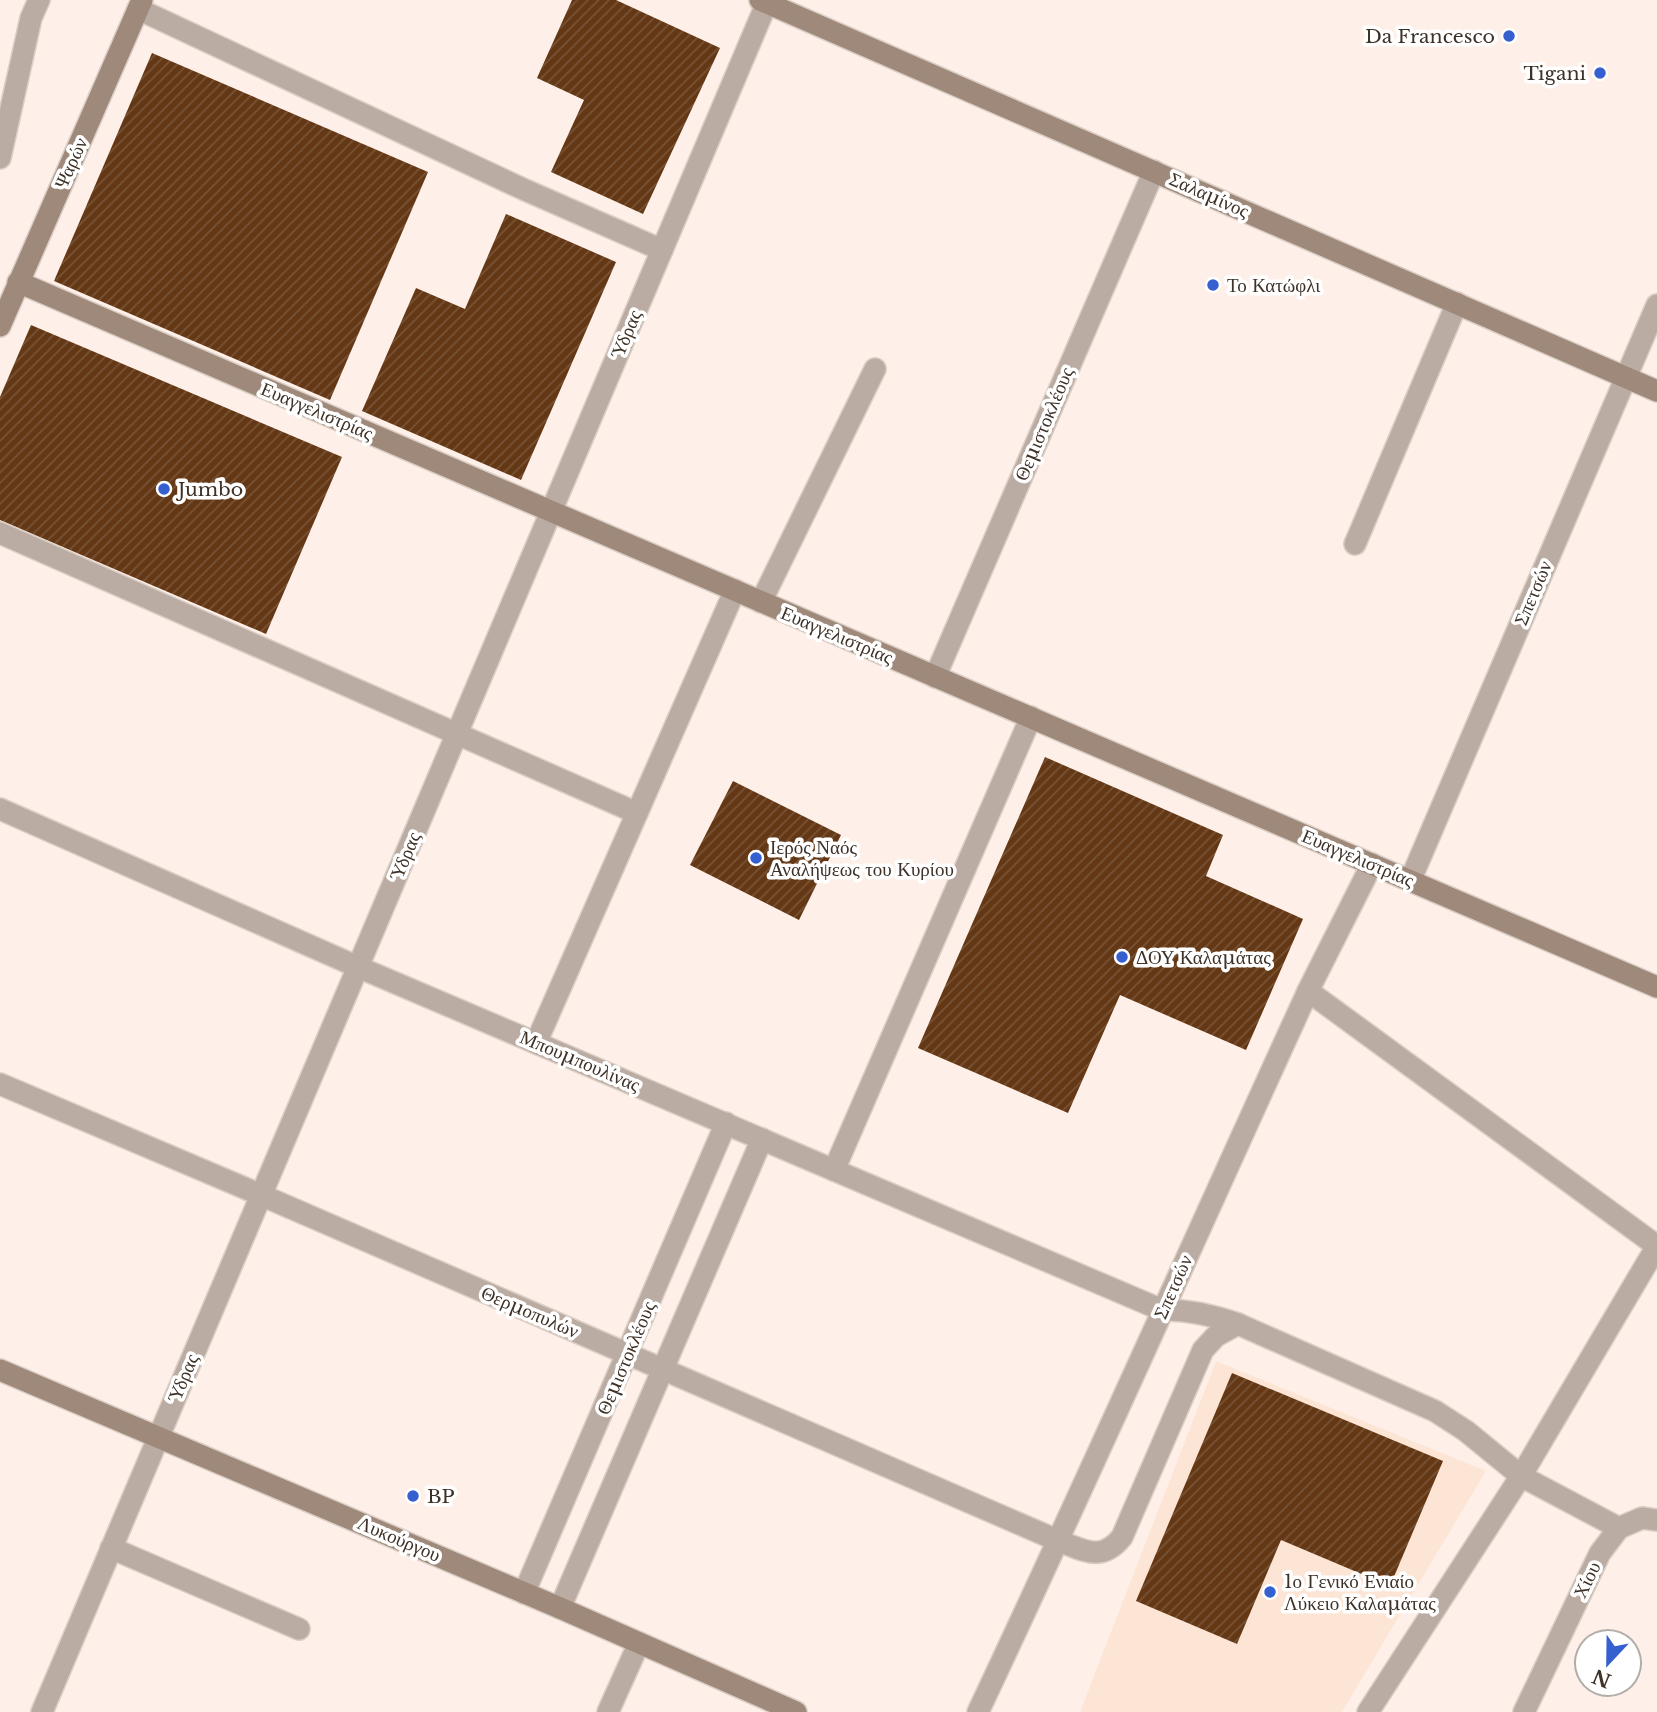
<svg xmlns="http://www.w3.org/2000/svg" width="1657" height="1712" font-family="'Libre Baskerville',serif">
<style>
.built{fill:#fde5d5}
.building{fill:url(#building-hatch)}
.lines{fill:none;stroke-linecap:round;stroke-linejoin:round}
.lane-casing{stroke:#dbcec5;stroke-width:24}
.street-casing{stroke:#dbcec5;stroke-width:24}
.secondary-casing{stroke:#dbcec5;stroke-width:24}
.lane{stroke:#baaca2;stroke-width:21}
.street{stroke:#baaca2;stroke-width:21}
.secondary{stroke:#9e897b;stroke-width:21}
.poi-dot{fill:#3660d0;stroke:#fff;stroke-width:2.5}
.labels{text-anchor:middle;dominant-baseline:central;stroke-width:7;stroke-linejoin:round;paint-order:stroke}
.poi-label{font-size:19px;fill:#3e3128;stroke:#fff;text-anchor:start}
.street-label{font-size:19px;fill:#3e3128;stroke:#fff}
</style>
<defs>
<pattern id="building-hatch" width="6" height="6" patternUnits="userSpaceOnUse" patternTransform="scale(1.75)"><rect width="6" height="6" fill="#643815"/><path d="M-1 1l2-2M0 6l6-6M5 7l2-2" fill="none" stroke="#775337"/></pattern>
</defs>
<rect width="100%" height="100%" fill="#fef0e8"/>
<polygon class="built" points="1216,1361 1486,1471 1342,1712 1080,1712"/>
<g class="building">
<polygon points="572,0 616,0 720,48 643,214 551,172 584,100 537,78"/>
<polygon points="152,53 428,172 330,400 54,281"/>
<polygon points="506,214 616,262 521,480 362,411 416,288 465,309"/>
<polygon points="31,325 342,457 266,634 0,520 0,397"/>
<polygon points="1045,757 1223,835 1206,876 1303,919 1246,1050 1120,995 1068,1113 918,1048"/>
<polygon points="733,781 841,835 799,920 690,865"/>
<polygon points="1232,1373 1443,1461 1390,1586 1281,1540 1237,1644 1136,1601"/>
</g>
<g class="lines">
<defs>
<g id="lane">
<polyline points="0,158 31,18 39,0"/>
<polyline points="761,602 875,369"/>
<path d="M1162,1310C1190,1310 1211,1315 1238,1324"/>
<path d="M1059,1541C1085,1551 1102,1562 1122,1537L1203,1350L1216,1336L1238,1324L1435,1411L1466,1431L1521,1476"/>
<polyline points="111,1548 299,1629"/>
<path d="M978,1712C1091,1473 1198,1231 1308,991"/>
</g>
<g id="street">
<polyline points="138,9 523,189 662,250"/>
<polyline points="0,533 637,813"/>
<polyline points="1355,544 1457,303"/>
<polyline points="935,677 1154,171"/>
<polyline points="0,809 358,967 1162,1310"/>
<polyline points="1372,864 1308,991 1657,1246"/>
<polyline points="1410,881 1657,305"/>
<polyline points="536,1043 735,590"/>
<polyline points="0,1084 261,1195 1059,1541"/>
<polyline points="834,1170 1031,717"/>
<polyline points="1521,1476 1619,1528"/>
<polyline points="1619,1528 1642,1518 1657,1520"/>
<polyline points="524,1593 726,1123"/>
<polyline points="560,1608 762,1139"/>
<polyline points="42,1712 768,0"/>
<polyline points="608,1712 639,1643"/>
<polyline points="1368,1712 1521,1476 1657,1246"/>
<polyline points="1524,1712 1600,1553 1619,1528"/>
</g>
<g id="secondary">
<polyline points="760,0 1657,391"/>
<polyline points="18,282 1657,987"/>
<polyline points="0,326 142,0"/>
<polyline points="0,1370 560,1608 796,1712"/>
</g>
</defs>
<use href="#lane" class="lane-casing"/>
<use href="#street" class="street-casing"/>
<use href="#secondary" class="secondary-casing"/>
<use href="#lane" class="lane"/>
<use href="#street" class="street"/>
<use href="#secondary" class="secondary"/>
</g>
<g class="poi-dot">
<circle cx="1509" cy="36" r="7"/>
<circle cx="1600" cy="73" r="7"/>
<circle cx="1213" cy="285" r="7"/>
<circle cx="164" cy="489" r="7"/>
<circle cx="756" cy="858" r="7"/>
<circle cx="1122" cy="957" r="7"/>
<circle cx="413" cy="1496" r="7"/>
<circle cx="1270" cy="1592" r="7"/>
</g>
<g class="labels">
<g class="poi-label">
<text x="1495" y="36" text-anchor="end">Da Francesco</text>
<text x="1586" y="73" text-anchor="end">Tigani</text>
<text x="1227" y="285">Το Κατώφλι</text>
<text x="178" y="489">Jumbo</text>
<text x="770" y="847">Ιερός Ναός<tspan x="770" dy="22">Αναλήψεως του Κυρίου</tspan></text>
<text x="1136" y="957">ΔΟΥ Καλαμάτας</text>
<text x="427" y="1496">BP</text>
<text x="1284" y="1581">1ο Γενικό Ενιαίο<tspan x="1284" dy="22">Λύκειο Καλαμάτας</tspan></text>
</g>
<g class="street-label">
<text transform="translate(71 163) rotate(-66)">Ψαρών</text>
<text transform="translate(1209 195) rotate(24)">Σαλαμίνος</text>
<text transform="translate(626 334) rotate(-67)">Ύδρας</text>
<text transform="translate(317 411) rotate(23)">Ευαγγελιστρίας</text>
<text transform="translate(1044 424) rotate(-67)">Θεμιστοκλέους</text>
<text transform="translate(1533 593) rotate(-67)">Σπετσών</text>
<text transform="translate(837 635) rotate(23)">Ευαγγελιστρίας</text>
<text transform="translate(405 856) rotate(-67)">Ύδρας</text>
<text transform="translate(1358 858) rotate(23)">Ευαγγελιστρίας</text>
<text transform="translate(580 1061) rotate(23)">Μπουμπουλίνας</text>
<text transform="translate(1173 1287) rotate(-66)">Σπετσών</text>
<text transform="translate(530 1312) rotate(23)">Θερμοπυλών</text>
<text transform="translate(626 1358) rotate(-67)">Θεμιστοκλέους</text>
<text transform="translate(183 1378) rotate(-67)">Ύδρας</text>
<text transform="translate(399 1539) rotate(23)">Λυκούργου</text>
<text transform="translate(1587 1580) rotate(-64)">Χίου</text>
</g>
</g>
<g transform="translate(1608 1663) rotate(202)"><circle r="33" fill="#ffffff" stroke="#b2ada9" stroke-width="2"/>
<path d="M0-5L12 26L0 18L-12 26Z" fill="#3660d0"/>
<text y="-10" font-size="19" font-weight="bold" text-anchor="middle" fill="#3e3128">N</text>
</g>
</svg>
